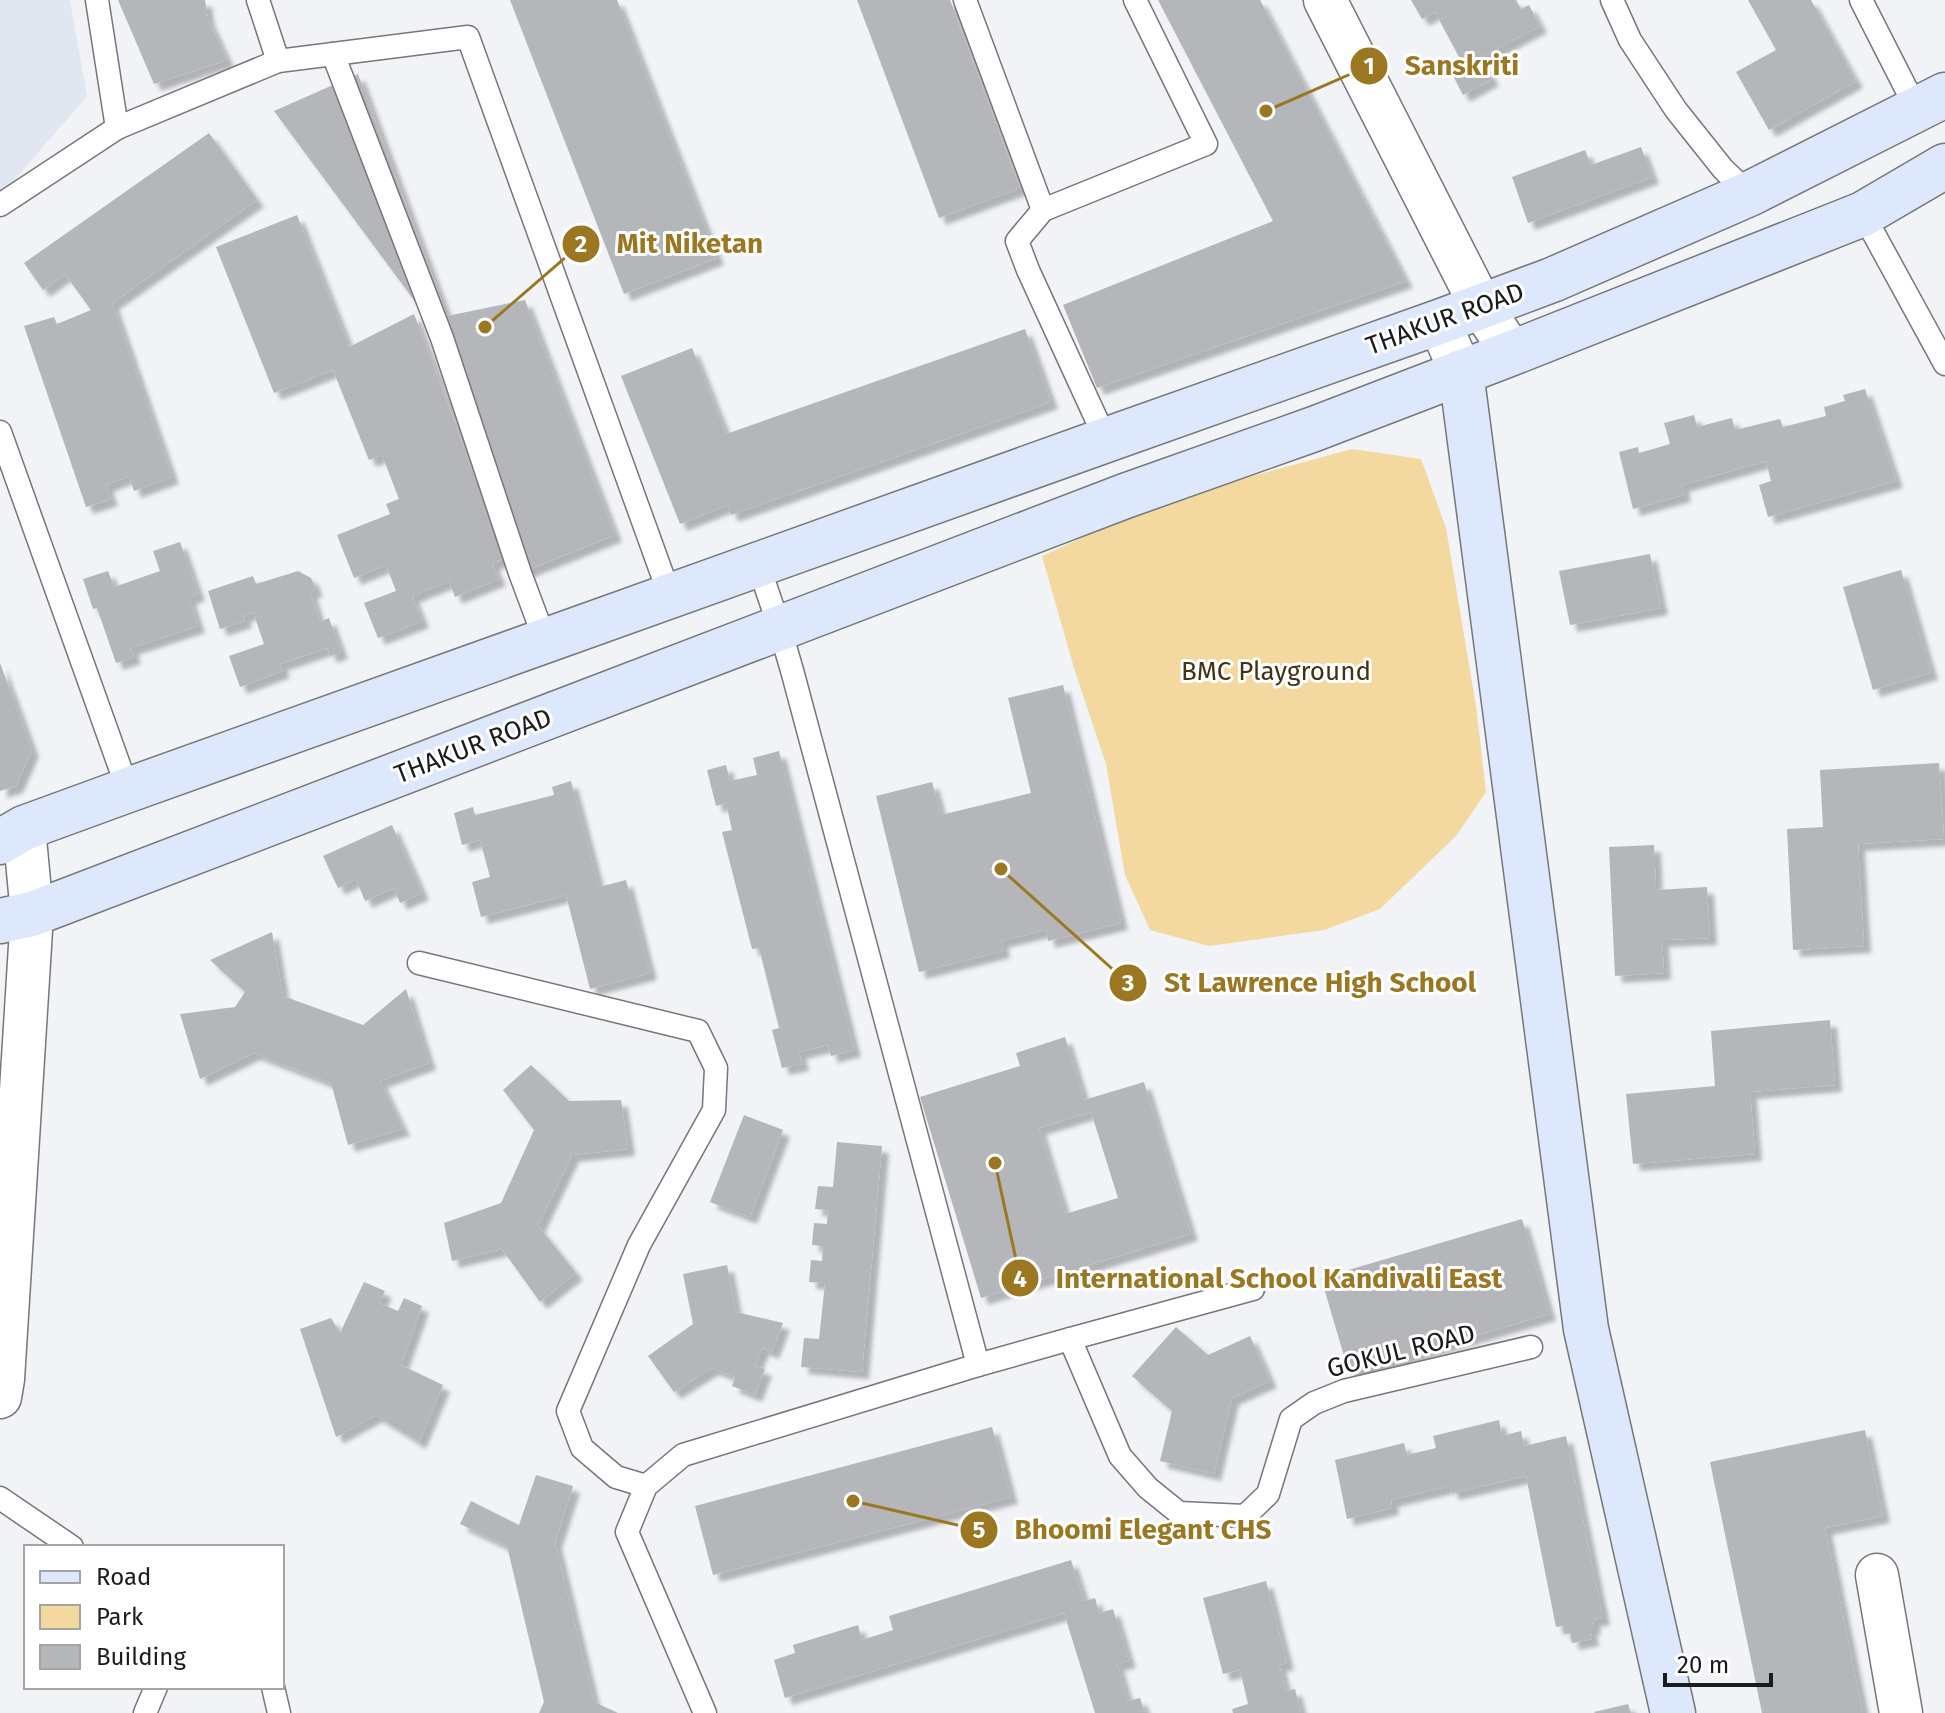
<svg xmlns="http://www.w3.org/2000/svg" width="1945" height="1713" font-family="'Fira Sans',sans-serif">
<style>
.built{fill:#e1e7f1}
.green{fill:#f3d8a0}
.building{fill:#b4b6b9;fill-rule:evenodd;filter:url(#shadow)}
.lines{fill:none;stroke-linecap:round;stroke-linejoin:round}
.lane-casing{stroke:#75777a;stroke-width:25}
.street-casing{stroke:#75777a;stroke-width:45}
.secondary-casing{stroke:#75777a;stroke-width:47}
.lane{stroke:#fff;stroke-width:22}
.street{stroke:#fff;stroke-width:42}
.secondary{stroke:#dde8fc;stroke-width:44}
.labels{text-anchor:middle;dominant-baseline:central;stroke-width:6;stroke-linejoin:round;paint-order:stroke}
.street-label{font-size:26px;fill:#1a1b1c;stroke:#fff}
.park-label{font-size:26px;fill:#423313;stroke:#fff}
.leader{fill:none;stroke:#9b7722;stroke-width:3}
.callout-dot{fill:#9b7722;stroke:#fff;stroke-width:3}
.mark-label{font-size:24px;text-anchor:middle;font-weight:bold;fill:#fff}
.callout-label{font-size:28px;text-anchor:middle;font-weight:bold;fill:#9b7722;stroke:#fff;stroke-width:6;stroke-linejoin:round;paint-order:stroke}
</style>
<defs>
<filter id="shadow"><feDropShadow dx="7" dy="7" stdDeviation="2" flood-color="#0004"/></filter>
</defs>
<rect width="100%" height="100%" fill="#f1f3f7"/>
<polygon class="built" points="0,0 70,0 87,96 0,197"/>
<polygon class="green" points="1352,449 1421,459 1446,528 1476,706 1486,792 1456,836 1380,909 1324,930 1209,946 1150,930 1125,875 1106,764 1074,668 1042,556 1137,513 1227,483"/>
<g class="building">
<polygon points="118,0 205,0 208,19 227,60 154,84"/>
<polygon points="510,0 617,0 717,258 624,294"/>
<polygon points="857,0 950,0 1020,188 939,218"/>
<polygon points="1158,0 1260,0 1406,281 1097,388 1063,305 1273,221"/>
<polygon points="1411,0 1516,0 1521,9 1529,5 1540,26 1480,58 1492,79 1463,95 1447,64 1459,57 1435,12 1422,19"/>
<polygon points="1748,0 1811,0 1856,81 1769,130 1736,72 1776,50"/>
<polygon points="358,74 447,316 525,300 615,535 520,573 442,338 274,111"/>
<polygon points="209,133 257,200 112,303 172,477 134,491 129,476 106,485 111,499 86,507 24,326 54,317 57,324 91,310 65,274 43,290 24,263"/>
<polygon points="1641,147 1652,177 1528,223 1512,177 1585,150 1591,165"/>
<polygon points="297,215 349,347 414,314 505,557 492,564 499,579 455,597 449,581 412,596 422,621 378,638 364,603 396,591 386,565 354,578 337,535 390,514 386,504 399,499 382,455 369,460 333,370 274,393 216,247"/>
<polygon points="1025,329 1051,402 731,515 728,505 680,524 621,376 692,348 726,434"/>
<polygon points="1865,389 1896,481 1768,517 1759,485 1771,481 1766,461 1682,485 1684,495 1633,509 1619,452 1638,447 1639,453 1670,444 1664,423 1694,415 1697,427 1732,418 1735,430 1780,419 1783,427 1826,416 1824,407 1845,401 1843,395"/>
<polygon points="180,542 198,594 189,598 198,626 131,648 134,657 116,663 97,608 93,609 83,579 108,571 114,587 160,571 153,551"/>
<polygon points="1650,554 1661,608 1570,625 1559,571"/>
<polygon points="1901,570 1931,673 1873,690 1843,587"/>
<polygon points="298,571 311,578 316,590 310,592 320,622 329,618 341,652 330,656 327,648 280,664 283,671 240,687 229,656 264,644 253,612 243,616 245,621 220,629 208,591 253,576 256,584"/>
<polygon points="0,663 32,750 16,786 0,791"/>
<polygon points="1063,685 1121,923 1048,941 1046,930 1001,941 1003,951 919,972 876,796 932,782 941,815 1031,793 1008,698"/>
<polygon points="779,751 854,1050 831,1056 828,1045 799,1052 802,1064 782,1068 772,1030 779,1028 759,948 752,949 722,832 732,830 726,803 716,806 707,770 726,765 730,781 757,775 753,758"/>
<polygon points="1939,763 1944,839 1858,844 1864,946 1793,950 1787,829 1823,827 1820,770"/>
<polygon points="571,781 599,887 626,880 650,973 590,989 566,895 481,917 472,882 490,877 480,840 462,845 454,813 473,807 475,815 554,795 552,787"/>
<polygon points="392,825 422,893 400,903 394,888 365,901 356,879 338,888 323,856"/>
<polygon points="1654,845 1656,890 1707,887 1710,938 1662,940 1664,973 1615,976 1609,847"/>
<polygon points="272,932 283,996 363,1025 406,989 429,1063 380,1081 403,1129 348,1145 331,1083 254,1053 200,1079 180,1014 235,1007 245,992 210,960"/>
<polygon points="1830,1020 1835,1085 1750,1092 1755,1154 1633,1164 1626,1094 1715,1086 1711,1031"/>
<path d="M1065,1037L1084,1100L1144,1082L1191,1234L981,1298L920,1097L1020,1066L1016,1053ZM1091,1112L1118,1198L1065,1214L1039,1128Z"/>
<polygon points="531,1065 569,1101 621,1100 628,1149 572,1155 538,1226 576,1273 540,1302 502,1249 452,1261 444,1223 501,1203 534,1130 503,1090"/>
<polygon points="744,1115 783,1130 750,1217 710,1202"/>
<polygon points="837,1142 882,1146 862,1372 801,1367 804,1338 819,1339 825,1283 809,1282 811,1260 822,1261 823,1246 812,1245 814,1223 827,1224 828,1210 815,1209 818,1186 833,1187"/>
<polygon points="1522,1219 1549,1314 1349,1373 1321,1278"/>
<polygon points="727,1265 736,1312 783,1323 772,1352 762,1348 755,1366 765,1369 755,1395 732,1386 735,1377 712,1368 674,1392 648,1356 693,1324 683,1274"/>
<polygon points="364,1282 385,1291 379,1303 398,1311 404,1298 422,1306 401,1365 443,1385 419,1442 376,1415 336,1437 300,1329 331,1318 340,1333"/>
<polygon points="1176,1327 1208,1355 1250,1336 1270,1381 1232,1398 1214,1474 1160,1461 1172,1411 1132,1376"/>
<polygon points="1499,1420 1502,1436 1521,1431 1524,1446 1566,1436 1603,1618 1593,1620 1594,1628 1590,1628 1592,1639 1572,1643 1570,1633 1564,1634 1563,1626 1556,1627 1526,1476 1452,1493 1450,1486 1391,1500 1392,1508 1347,1519 1335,1460 1404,1443 1407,1455 1436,1448 1433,1436"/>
<polygon points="992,1427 1011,1497 713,1575 695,1506"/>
<polygon points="1865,1430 1883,1516 1825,1528 1863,1713 1762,1713 1710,1462"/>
<polygon points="536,1475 573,1486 555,1542 594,1702 618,1713 539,1713 544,1702 507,1546 460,1524 471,1501 519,1525"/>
<polygon points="1071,1560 1084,1601 1095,1598 1099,1613 1113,1609 1129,1661 1117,1664 1128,1701 1140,1698 1145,1713 1095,1713 1064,1613 785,1698 774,1660 795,1653 793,1645 858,1625 862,1640 893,1630 889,1616"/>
<polygon points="1266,1581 1287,1663 1279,1665 1286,1691 1295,1689 1301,1713 1233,1713 1232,1709 1248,1704 1240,1670 1223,1674 1203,1598"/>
<polygon points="1628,1704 1631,1713 1595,1713 1594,1712"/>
</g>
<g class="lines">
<defs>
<g id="lane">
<polyline points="258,0 278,61"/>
<polyline points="965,0 1043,210"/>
<polyline points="1612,0 1630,40 1676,110 1723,169 1749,194"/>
<polyline points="1861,0 1917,110"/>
<polyline points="333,54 442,338 520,573 545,640"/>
<polyline points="117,128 278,61 468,37 670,596"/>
<polyline points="0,205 117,128 97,0"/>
<polyline points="1863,214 1945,364"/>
<polyline points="0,432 128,790"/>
<polyline points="1106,440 1028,270 1017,241 1043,210 1206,144 1135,0"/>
<polyline points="758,564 780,629 793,674 978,1365"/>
<polyline points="419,963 698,1031 716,1068 714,1110 639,1245 568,1411 582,1448 616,1477 646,1486"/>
<polyline points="1070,1339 1253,1289"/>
<polyline points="0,1498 72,1547"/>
<polyline points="273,1687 279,1713"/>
<polyline points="145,1713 156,1687"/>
<polyline points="705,1713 627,1532 646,1486 683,1455 978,1365 1070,1339 1120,1456 1148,1488 1179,1513 1245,1516 1268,1494 1291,1419 1314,1403 1344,1391 1531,1347"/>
</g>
<g id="street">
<polyline points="1325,0 1481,306 1512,353"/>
<polyline points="1439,322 1461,372"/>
<polyline points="0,1397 3,1379 32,914 24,828"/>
<polyline points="1877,1575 1901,1713"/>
</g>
<g id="secondary">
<polyline points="1461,372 1586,1329 1673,1713"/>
<polyline points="0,842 24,828 128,790 1106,440 1439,322 1552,280 1749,194 1945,95"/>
<polyline points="0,921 32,914 1125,496 1314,429 1512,353 1863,214 1945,166"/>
</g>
</defs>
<use href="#lane" class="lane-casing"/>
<use href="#street" class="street-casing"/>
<use href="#secondary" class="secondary-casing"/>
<use href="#lane" class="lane"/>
<use href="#street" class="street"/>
<use href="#secondary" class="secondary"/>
</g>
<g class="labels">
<g class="street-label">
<text transform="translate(1445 319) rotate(-20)">THAKUR ROAD</text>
<text transform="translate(473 746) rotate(-21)">THAKUR ROAD</text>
<text transform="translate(1401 1351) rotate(-14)">GOKUL ROAD</text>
</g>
<g class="park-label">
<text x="1276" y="671">BMC Playground</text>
</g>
</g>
<path class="leader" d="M1266 111L1369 66M485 327L581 244M1001 869L1128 983M995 1163L1020 1278M853 1501L979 1530"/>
<g class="callout-dot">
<circle cx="1266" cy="111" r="8"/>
<circle cx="485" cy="327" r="8"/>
<circle cx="1001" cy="869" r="8"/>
<circle cx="995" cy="1163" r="8"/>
<circle cx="853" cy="1501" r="8"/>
<circle cx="1369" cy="66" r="20"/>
<circle cx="581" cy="244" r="20"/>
<circle cx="1128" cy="983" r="20"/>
<circle cx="1020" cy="1278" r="20"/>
<circle cx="979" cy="1530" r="20"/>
</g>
<g class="mark-label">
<text x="1369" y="74">1</text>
<text x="581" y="252">2</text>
<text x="1128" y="991">3</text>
<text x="1020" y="1287">4</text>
<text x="979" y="1538">5</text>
</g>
<g class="callout-label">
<text x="1462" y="75">Sanskriti</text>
<text x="690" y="253">Mit Niketan</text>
<text x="1320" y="992">St Lawrence High School</text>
<text x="1279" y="1288">International School Kandivali East</text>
<text x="1143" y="1539">Bhoomi Elegant CHS</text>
</g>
<rect x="24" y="1545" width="260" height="144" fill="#ffffff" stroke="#a3a4a4" stroke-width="2"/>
<rect x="40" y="1571" width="40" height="12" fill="#dde8fc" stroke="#a3a4a4" stroke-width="2"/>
<text x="96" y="1585" font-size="24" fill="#1a1b1c">Road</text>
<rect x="40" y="1605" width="40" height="24" fill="#f3d8a0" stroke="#a3a4a4" stroke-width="2"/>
<text x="96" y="1625" font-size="24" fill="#1a1b1c">Park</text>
<rect x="40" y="1645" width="40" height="24" fill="#b4b6b9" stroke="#a3a4a4" stroke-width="2"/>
<text x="96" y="1665" font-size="24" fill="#1a1b1c">Building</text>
<path d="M1665 1673v12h106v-12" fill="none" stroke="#1a1b1c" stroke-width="4"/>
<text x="1677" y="1673" font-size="24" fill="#1a1b1c" stroke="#ffffff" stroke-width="6" paint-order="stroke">20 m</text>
</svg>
